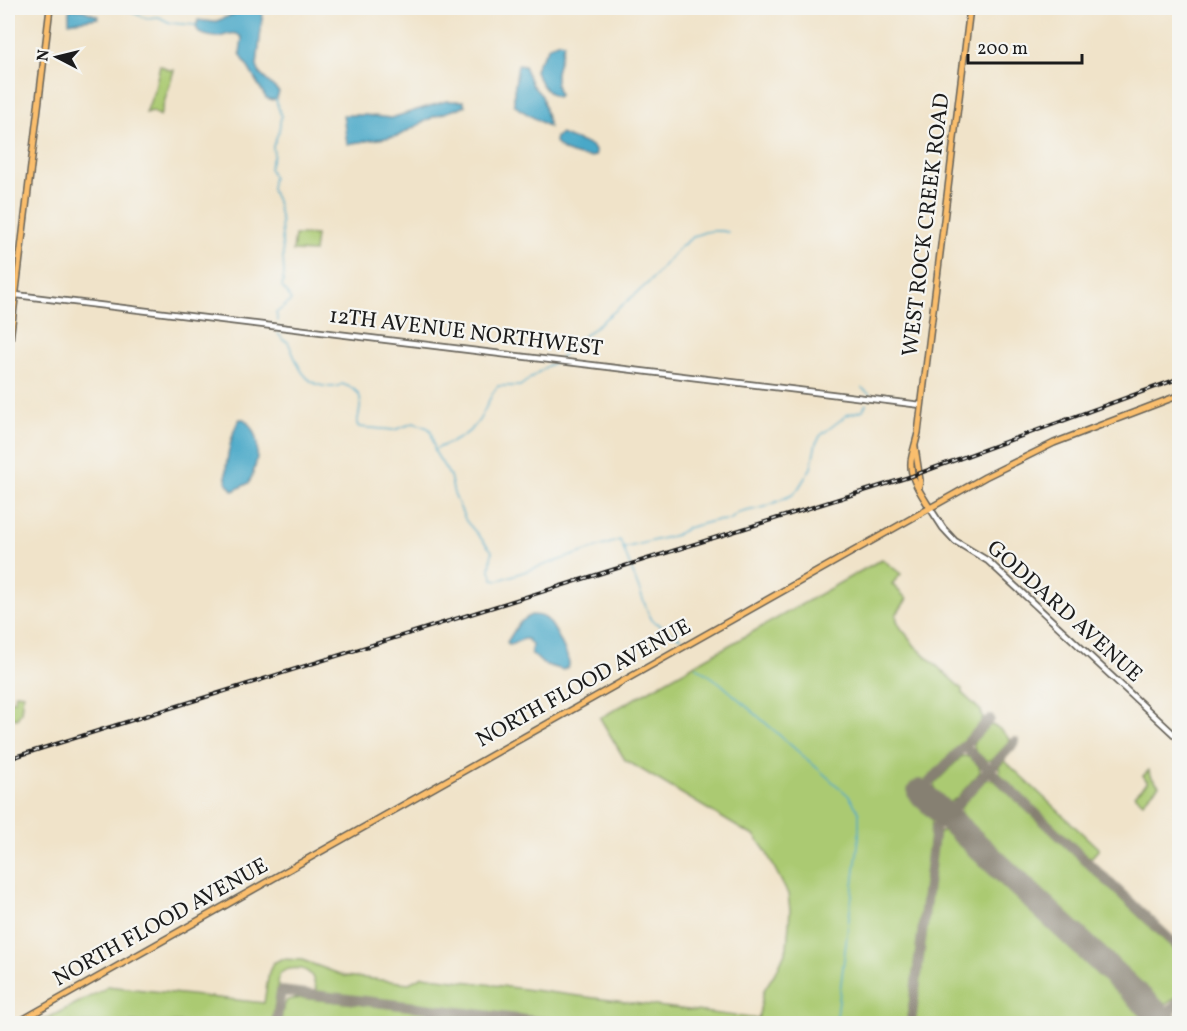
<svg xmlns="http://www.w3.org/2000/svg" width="1187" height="1031" font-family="Vollkorn,serif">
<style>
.green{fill:#abca72;stroke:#647347;stroke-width:1.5}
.water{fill:#4aa8c8;stroke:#336272;stroke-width:1.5}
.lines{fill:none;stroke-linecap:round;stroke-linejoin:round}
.stream{stroke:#4aa8c8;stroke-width:1.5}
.taxiway{stroke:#868072;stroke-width:10}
.runway{stroke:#868072;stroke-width:26}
.minor-casing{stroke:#666259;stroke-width:8}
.major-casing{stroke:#666259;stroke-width:8}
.minor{stroke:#fff;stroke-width:4.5}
.major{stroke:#fabe6d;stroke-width:5}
.rail-casing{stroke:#1c1c1c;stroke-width:4}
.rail{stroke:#f6f6f2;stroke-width:1.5;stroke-dasharray:4.5;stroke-linecap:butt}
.labels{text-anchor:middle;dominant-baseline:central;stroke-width:4.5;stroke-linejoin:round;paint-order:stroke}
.street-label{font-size:22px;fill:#1c1c1c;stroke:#f6f6f2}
</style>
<rect width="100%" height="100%" fill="#f6f6f2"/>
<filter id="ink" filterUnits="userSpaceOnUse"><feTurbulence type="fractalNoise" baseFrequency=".0167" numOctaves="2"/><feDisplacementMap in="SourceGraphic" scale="12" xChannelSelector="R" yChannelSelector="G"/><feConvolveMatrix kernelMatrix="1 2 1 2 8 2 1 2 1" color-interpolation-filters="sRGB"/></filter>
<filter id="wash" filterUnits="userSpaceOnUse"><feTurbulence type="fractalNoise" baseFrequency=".008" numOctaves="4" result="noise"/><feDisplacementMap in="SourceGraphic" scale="24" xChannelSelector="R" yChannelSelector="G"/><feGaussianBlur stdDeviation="1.35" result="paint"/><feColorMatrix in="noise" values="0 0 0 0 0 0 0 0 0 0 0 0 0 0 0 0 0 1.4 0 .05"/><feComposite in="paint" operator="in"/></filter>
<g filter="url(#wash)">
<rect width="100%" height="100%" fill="#f0e3c9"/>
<g class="green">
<polygon points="160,65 169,70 174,70 160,116 152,111 146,113 155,88"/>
<polygon points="295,235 316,235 314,252 293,251"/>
<path d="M882,559L901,574L892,584L907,599L896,615C897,628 908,634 914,645L962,689V693L981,711L983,718L981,723L913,796L931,814L932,821L907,1023L587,1024L318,992C313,986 315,978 310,974C303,966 283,967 279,976L273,1023H38L103,990L107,986L264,1003L269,972L273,963L281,959L302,960L345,976L409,983L423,976L758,1019L764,990L778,968L787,948L790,911L788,894L765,850L755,836L746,832L625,760L600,718Z"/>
<polygon points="16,693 23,694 21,712 17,719 8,717 8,700 14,701"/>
<path d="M991,725C998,726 1008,735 1010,742L994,759L987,761C966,750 972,734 991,725Z"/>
<path d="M962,756C971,755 980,764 980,772L957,798L949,803L936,794L934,784Z"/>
<polygon points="1005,761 1099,849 1092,857 1086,856 1000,775 999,766"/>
<polygon points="1149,770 1150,776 1159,785 1143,802 1135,795 1148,782 1143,776"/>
<polygon points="989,779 996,781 1179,954 1179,995 1163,1007 960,817 961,806 982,782"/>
<polygon points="944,830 949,831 1151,1020 1149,1023 914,1023 937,839 938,834"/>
<polygon points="301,998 535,1023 281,1023 282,1012 287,1000"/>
</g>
<g class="water">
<path d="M250,8H260L263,11L257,66L260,74L279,92L277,98L272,100L266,98L243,59L240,53L242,38C235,30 228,35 219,37C212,38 205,35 199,33L196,27L198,20L214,22Z"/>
<polygon points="71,9 83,10 98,16 98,18 69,22 69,11"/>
<path d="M560,42L564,43L556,72V84L559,95L557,97C545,93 540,82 535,71C536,61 545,56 549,46Z"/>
<polygon points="518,65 524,66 532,85 542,96 549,127 519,109 514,104 514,91"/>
<polygon points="446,101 463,101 465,106 433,117 398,136 347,144 343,115 365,115 391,118"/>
<path d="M560,134L592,146L596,152L595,156C583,159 561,153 555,142L556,137Z"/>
<path d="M240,419H244C263,436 259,462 249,483L233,491C230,487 229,487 227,483C223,470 232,429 240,419Z"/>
<path d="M531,615C536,615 541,615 545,618C553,623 570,658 569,666L563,670L543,664L531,653L532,645L527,639C520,638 516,644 509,645L507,642L519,623Z"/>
</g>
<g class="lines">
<g class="stream">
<polyline points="122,8 146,18 159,17 170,23 196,25"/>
<polyline points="275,97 281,116 279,131 273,146 274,155 269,168 273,176 271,188 277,201 281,222 284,274 282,287 287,293 291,301 276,313 278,321"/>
<path d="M278,333L283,340L288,342C296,359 301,382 323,386C331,387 336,388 342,384C367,392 361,402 357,424L359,427L394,430L414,423L428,428L431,431L435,452L450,476L454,494L466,521L492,551L490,570L493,579L499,580L620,540L651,620L681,638"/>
<path d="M559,359C586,331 619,310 647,284C664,268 676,246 697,235C708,230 716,230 728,232"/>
<polyline points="862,388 870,394"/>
<path d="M437,448C451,443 468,436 477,423C486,412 488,397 498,386H520L547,366L556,362"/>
<polyline points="624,548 676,535 687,528 713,521 730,520 738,513 765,507 792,495 798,489 811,468 816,443 821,435 847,415 863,410 866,404"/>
<polyline points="696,666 720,683 849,796 859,812 859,837 836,1024"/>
</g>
<g class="taxiway">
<polyline points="964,746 990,719"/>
<polyline points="920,792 964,746 1180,949"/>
<polyline points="276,1024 281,991 561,1024"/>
<polyline points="911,1024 935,828 1015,742"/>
<polyline points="1158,1024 1180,1001"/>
</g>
<polyline class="runway" points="920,792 1168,1024"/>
</g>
</g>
<g filter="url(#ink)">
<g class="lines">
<defs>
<g id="minor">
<polyline points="8,294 921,405"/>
<polyline points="930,508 943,528 955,541 988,561 1180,740"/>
</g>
<g id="major">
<polyline points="8,357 50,8"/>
<polyline points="915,447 920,480 919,487"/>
<path d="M930,508C920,492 907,475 912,456C914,448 916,441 918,433L970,8"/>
<polyline points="15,1024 985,477 1054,443 1180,395"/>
</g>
</defs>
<use href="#minor" class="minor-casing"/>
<use href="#major" class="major-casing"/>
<use href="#minor" class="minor"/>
<use href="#major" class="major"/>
<defs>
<polyline id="rail" points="8,759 912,476 1180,378"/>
</defs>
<use href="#rail" class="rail-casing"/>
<use href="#rail" class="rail"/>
</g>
</g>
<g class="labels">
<g class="street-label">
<text transform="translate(927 225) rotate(-83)">WEST ROCK CREEK ROAD</text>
<text transform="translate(466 333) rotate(7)">12TH AVENUE NORTHWEST</text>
<text transform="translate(1064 612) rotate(42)">GODDARD AVENUE</text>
<text transform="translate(584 684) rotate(-29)">NORTH FLOOD AVENUE</text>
<text transform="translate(161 923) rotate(-29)">NORTH FLOOD AVENUE</text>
</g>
</g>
<rect width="1187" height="1031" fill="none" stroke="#f6f6f2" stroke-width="30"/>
<g transform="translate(57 57) rotate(277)" stroke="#f6f6f2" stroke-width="4.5" paint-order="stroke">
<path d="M0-4.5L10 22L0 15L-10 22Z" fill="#1c1c1c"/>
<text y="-9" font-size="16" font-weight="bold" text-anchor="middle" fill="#1c1c1c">N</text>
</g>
<path d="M968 54v9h114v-9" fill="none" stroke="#1c1c1c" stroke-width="3"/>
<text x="977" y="54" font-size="18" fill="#1c1c1c" stroke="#f6f6f2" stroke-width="4.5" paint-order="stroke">200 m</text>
</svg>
